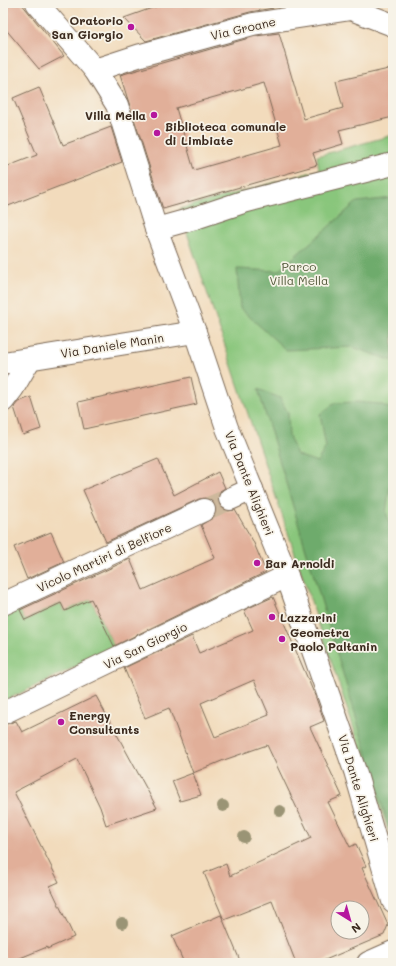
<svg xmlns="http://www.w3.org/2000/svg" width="396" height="966" font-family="Mali,sans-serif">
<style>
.green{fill:#89c67c;stroke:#62784d}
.forest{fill:#6eab6c;stroke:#546a45}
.building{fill:#e1af99;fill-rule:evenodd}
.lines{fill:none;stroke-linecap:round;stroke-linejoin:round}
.minor-tunnel{stroke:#cdb89c;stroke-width:22;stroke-dasharray:22 11;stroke-linecap:butt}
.minor-casing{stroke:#7b6855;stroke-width:24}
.minor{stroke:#fff;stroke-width:22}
.tree{fill:#9a9474}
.poi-dot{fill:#b5179e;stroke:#f7f3e8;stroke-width:1.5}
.labels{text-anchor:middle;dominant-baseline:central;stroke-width:3.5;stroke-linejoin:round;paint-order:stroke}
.poi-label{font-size:12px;font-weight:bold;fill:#3b2a1e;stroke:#f7f3e8;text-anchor:start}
.street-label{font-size:12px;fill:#3b2a1e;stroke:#f7f3e8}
.park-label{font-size:12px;fill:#52593a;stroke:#f7f3e8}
</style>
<rect width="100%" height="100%" fill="#f7f3e8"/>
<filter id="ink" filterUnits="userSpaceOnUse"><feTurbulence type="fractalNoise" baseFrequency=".025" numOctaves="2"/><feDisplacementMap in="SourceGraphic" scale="8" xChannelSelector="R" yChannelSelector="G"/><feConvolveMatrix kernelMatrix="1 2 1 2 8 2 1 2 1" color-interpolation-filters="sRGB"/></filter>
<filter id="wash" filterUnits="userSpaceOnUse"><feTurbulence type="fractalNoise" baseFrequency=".012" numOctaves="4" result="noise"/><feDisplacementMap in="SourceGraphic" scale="16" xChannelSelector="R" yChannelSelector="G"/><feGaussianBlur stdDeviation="0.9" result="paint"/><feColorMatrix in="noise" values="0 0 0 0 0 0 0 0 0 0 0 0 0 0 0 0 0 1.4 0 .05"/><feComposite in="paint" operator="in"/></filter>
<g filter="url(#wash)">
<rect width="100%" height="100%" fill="#f2dbbc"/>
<g class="green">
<polygon points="393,135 393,845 179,209 319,170 317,156"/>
<polygon points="91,599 115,648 6,700 3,693 3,609 17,603 25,620 61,603 65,611"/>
</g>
<g class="forest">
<polygon points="393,198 393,361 352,347 286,350 240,308 237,269 278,271 357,202"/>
<polygon points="258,389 280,398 288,413 289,436 297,455 317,462 326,447 320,414 335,403 356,402 380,404 393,410 393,480 390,486 386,512 393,535 393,841"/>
</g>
<g id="blocks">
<g class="building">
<polygon points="3,3 21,3 64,56 39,69 3,26"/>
<polygon points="166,3 271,3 273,8 250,12 146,41 124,18"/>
<path d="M279,33L304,119L343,108L336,81L393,68V117L339,130L343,144L313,153L317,165L163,209L120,75L256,36ZM264,83L282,145L194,170L176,108Z"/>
<polygon points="39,87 63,145 111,127 122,162 3,208 3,168 37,155 13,98"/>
<polygon points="191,377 197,404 84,429 78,402"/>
<polygon points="31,397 41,429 23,435 14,407 18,402"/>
<polygon points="158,459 174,495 218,472 225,488 220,491 218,497 219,504 222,509 228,511 235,510 253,541 266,572 114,646 91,599 65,611 61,603 25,620 20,610 130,559 143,590 215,558 201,525 214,517 216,511 215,504 211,500 205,498 199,499 106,542 83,490"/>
<polygon points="51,532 64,562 27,579 14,547"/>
<path d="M273,597L316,698L324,721L310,727L342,796L328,802L350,847L356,844L366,866L362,868L388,925L384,935L318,963H296L272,901L224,920L204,873L226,864L230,876L311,838L267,745L224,760L193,773L169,708L145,718L124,668L192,636L199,653L253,630L244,610ZM254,680L269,715L215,737L201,703ZM338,908H362V932H338Z"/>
<polygon points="96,696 157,808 106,825 100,807 77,759 14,792 59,882 50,886 74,937 47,949 47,947 8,963 3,951 3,725 16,721 22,732"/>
<polygon points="193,773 201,795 180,801 172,781"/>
<polygon points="221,915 241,963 184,963 172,936"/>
</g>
</g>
</g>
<g filter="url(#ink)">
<use href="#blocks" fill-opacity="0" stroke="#7b6855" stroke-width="1"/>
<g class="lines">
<polyline class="minor-tunnel" points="204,510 230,499"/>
<defs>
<g id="minor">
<polyline points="37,3 95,70 117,105 156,229 195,332 227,428 287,576 355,771 393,901"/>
<polyline points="95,70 141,55 253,24 351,9 393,25"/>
<polyline points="156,229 192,219 243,202 393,164"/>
<polyline points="3,363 195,332"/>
<polyline points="3,401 13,388 30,359"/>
<polyline points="230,499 252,489"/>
<polyline points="3,604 204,510"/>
<polyline points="3,713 287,576"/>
<polyline points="368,963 393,952"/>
</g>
</defs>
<use href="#minor" class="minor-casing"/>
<use href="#minor" class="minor"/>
</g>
<g class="tree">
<circle cx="223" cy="806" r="6"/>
<circle cx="280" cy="811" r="6"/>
<circle cx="244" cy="837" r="6"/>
<circle cx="122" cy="923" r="6"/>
</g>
</g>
<g class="poi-dot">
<circle cx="131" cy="27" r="4"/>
<circle cx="154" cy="115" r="4"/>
<circle cx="157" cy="133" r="4"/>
<circle cx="257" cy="563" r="4"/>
<circle cx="272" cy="617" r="4"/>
<circle cx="282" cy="639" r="4"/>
<circle cx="61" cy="722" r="4"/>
</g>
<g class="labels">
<g class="poi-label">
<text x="123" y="20" text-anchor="end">Oratorio<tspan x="123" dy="14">San Giorgio</tspan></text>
<text x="146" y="115" text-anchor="end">Villa Mella</text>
<text x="165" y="126">Biblioteca comunale<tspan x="165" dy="14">di Limbiate</tspan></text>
<text x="265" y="563">Bar Arnoldi</text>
<text x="280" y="617">Lazzarini</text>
<text x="290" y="632">Geometra<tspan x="290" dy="14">Paolo Paltanin</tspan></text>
<text x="69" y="715">Energy<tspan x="69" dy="14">Consultants</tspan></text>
</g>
<g class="street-label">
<text transform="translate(243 28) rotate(-13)">Via Groane</text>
<text transform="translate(112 345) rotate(-9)">Via Daniele Manin</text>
<text transform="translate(250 483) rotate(68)">Via Dante Alighieri</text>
<text transform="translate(104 557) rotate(-25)">Vicolo Martiri di Belfiore</text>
<text transform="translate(145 645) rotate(-26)">Via San Giorgio</text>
<text transform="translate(359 788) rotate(73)">Via Dante Alighieri</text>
</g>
<g class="park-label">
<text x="299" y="266">Parco<tspan x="299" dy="14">Villa Mella</tspan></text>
</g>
</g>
<rect width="396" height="966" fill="none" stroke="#f7f3e8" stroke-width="16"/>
<g transform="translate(350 920) rotate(143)"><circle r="19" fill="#f7f3e8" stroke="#aca397"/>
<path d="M0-3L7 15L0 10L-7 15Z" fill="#b5179e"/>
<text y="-6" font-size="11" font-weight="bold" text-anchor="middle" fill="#3b2a1e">N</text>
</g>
</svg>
